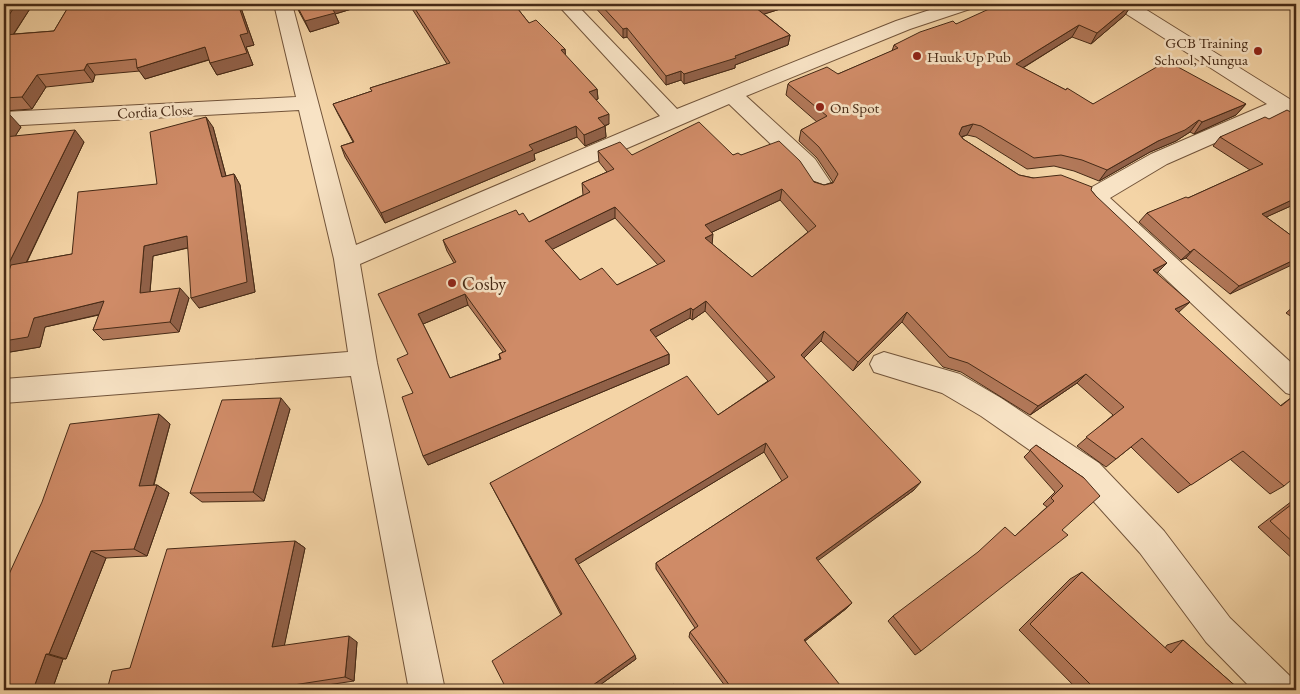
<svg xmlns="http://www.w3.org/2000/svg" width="1300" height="694" font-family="'EB Garamond',serif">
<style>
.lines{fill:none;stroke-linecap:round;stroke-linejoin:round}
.minor-casing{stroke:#72543a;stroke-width:2}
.minor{fill:#f8e3c5;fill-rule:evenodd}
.wall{fill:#b27859;stroke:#462a16;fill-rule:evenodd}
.shaded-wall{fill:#916148;stroke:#462a16}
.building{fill:#cf8b67;stroke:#462a16;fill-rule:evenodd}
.poi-dot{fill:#8f2418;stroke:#f8e3c5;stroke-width:2}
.labels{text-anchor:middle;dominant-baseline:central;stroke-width:5;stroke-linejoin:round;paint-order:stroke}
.far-poi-label{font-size:15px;fill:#462a16;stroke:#f8e3c5;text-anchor:start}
.far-street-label{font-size:15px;fill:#462a16;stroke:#f8e3c5}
.poi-label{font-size:18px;fill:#462a16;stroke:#f8e3c5;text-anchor:start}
</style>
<rect width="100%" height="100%" fill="#f4d4a6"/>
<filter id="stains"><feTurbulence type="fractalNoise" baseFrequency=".004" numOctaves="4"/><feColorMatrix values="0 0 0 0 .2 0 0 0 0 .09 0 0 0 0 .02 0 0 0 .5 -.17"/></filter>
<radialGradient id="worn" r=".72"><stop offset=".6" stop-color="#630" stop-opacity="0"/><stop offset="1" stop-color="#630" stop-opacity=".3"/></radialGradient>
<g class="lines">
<defs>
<g id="minor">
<polygon points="274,4 292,4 356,245 660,116 557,4 576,4 677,109 896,21 948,4 975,4 973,8 910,29 746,96 815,159 833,186 829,192 821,194 813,192 799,171 729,104 360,264 377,363 445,690 409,690 351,376 4,403 4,379 348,352 334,259 299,110 4,126 4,112 296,97"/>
<polygon points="1115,4 1137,4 1296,103 1296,119 1283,113 1167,164 1110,198 1296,367 1296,396 1286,393 1089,206 1085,200 1092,187 1151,154 1267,104 1117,8"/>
<polygon points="884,352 960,374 1001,398 1099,463 1164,531 1230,618 1291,677 1296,690 1253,690 1206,642 1140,553 1077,483 981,416 942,393 874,372 870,364 874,356"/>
</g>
</defs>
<use href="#minor" class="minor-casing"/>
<use href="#minor" class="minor"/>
</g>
<g class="wall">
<polygon points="4,4 33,4 14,34 54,31 70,4 242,4 241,8 254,45 246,47 253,65 217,75 210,63 209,60 145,79 140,71 95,75 93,82 46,87 32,109 4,111"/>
<polygon points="295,4 368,4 335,14 339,23 310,32"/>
<polygon points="409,4 514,4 529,23 565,49 565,55 597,89 598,99 596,100 609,124 605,126 606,137 585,146 577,137 534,154 535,160 385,223 345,157 341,146 353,142 338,114 333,104 372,91 370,88 447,64"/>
<polygon points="592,4 796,4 764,14 790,35 788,45 735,65 735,68 684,84 681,80 666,85 627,37 623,38"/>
<path d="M1132,4L1125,15L1091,44L1072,37L1023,68L1093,104H1246L1236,115L1194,134L1190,132L1176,141L1150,152L1099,181L1074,171L1054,166L1027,169L976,137L967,135L962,137L963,139L1019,175L1091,190L1157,273L1179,313L1280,406L1296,394L1284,486L1270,494L1230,459L1178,493L1131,447L1106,467L1077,446L1113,415L1077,383L1030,415L961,372L943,367L902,322L853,371L821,341L804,358L914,490L817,560L852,603L847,608L805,641L834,690H728L689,637L690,632L695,628L656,569V563L782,481L764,452L578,564L636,659L593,690H507L561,615L490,483L718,415L768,381L705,311L692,320L690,318L655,337L669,354V364L428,465L413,393L408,354L454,263L447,251L443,240L519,215L529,222L583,195L582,183L607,172L599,162L598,151L632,155H741L824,185L833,182L817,158L799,141L801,130L817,122L786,95L788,84L838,74L892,51L894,45L956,24L1086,5ZM780,200L808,232L752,277L712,244V232ZM615,218L658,265L617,285L580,280L552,249ZM468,305L503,352L499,354L500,359L450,378L423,324Z"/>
<polygon points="4,115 21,127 15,136 84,142 27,262 72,254 157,184 213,127 226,176 234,174 240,185 255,292 199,308 188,248 153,256 150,292 189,298 179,332 103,340 93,330 99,315 45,327 40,347 4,353"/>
<polygon points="1296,115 1296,187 1293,189 1293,205 1266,217 1296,239 1230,294 1186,258 1181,260 1139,222 1147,213 1188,198 1250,170 1213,146 1220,137"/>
<polygon points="1296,304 1296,320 1286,313"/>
<polygon points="290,409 264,501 202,502 190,493"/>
<polygon points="159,414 170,424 154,485 157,485 169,493 147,556 106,558 66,659 63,659 52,690 5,583"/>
<polygon points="1036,445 1084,478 921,651 915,655 888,621 893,616 1015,536 1047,507 1043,504 1055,492 1024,457"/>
<polygon points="1296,498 1296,562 1258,527"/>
<polygon points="295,541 305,548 284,646 357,642 354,681 294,690 107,690 130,668"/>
<polygon points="1082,572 1165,648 1167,645 1183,640 1240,690 1078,690 1019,630 1070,579"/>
</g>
<g class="shaded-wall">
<polygon points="16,4 33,4 5,47 4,45 4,23"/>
<polygon points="238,4 242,4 241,8 254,45 246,47 253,65 217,75 210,63"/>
<polygon points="329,4 368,4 335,14 339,23 310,32 305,21"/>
<polygon points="769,4 796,4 755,17 756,8"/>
<polygon points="1132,4 1125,15 1091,44 1097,33"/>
<polygon points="1079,25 1072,37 1011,75 1016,64"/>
<polygon points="627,28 627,37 623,38 623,29"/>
<polygon points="790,35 788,45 735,65 735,68 684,84 684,74 735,56"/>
<polygon points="205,47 211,59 145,79 137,68"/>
<polygon points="565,49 566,60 561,50"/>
<polygon points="87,64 95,75 93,82 84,70"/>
<polygon points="681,71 681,80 666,85 666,76"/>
<polygon points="37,75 46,87 32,109 22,97"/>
<polygon points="597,89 598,99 590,102 589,92"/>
<polygon points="1246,104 1236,115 1194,134 1202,122"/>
<polygon points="609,114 609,124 598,128 598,118"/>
<polygon points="10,115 21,127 7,149 4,146 4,125"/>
<polygon points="206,117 213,127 229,188 222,177"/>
<polygon points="1199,120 1190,132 1176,141 1150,152 1099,181 1107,170 1158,141"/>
<polygon points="973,124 967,135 957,138 962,127"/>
<polygon points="576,126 577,137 534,154 535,160 385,223 381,213 529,145"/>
<polygon points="605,126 606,137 585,146 584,135"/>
<polygon points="75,130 84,142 13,290 4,282 4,273"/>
<polygon points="234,174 240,185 255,292 199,308 191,298"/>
<polygon points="1296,183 1296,187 1281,196 1290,187"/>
<polygon points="782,189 780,200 704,236 705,225"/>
<polygon points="1296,198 1296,202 1293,205 1253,223 1262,214"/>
<polygon points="615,207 615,218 547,252 545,241"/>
<polygon points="713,234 712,245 705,238"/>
<polygon points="187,236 195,246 153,256 149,302 140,293 144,246"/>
<polygon points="1194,249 1186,258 1181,260 1190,252"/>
<polygon points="1296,259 1296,263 1230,294 1239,286"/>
<polygon points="1167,263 1157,273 1153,270"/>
<polygon points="180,288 189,298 179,332 170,322"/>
<polygon points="465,294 468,305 423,324 418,314"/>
<polygon points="104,301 114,311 45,327 40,347 4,353 4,341 34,318"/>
<polygon points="706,301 705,311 692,320 693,310"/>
<polygon points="1190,302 1179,312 1164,319 1175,309"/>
<polygon points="691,308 690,318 650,340 650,330"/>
<polygon points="907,312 902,322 853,371 858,362"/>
<polygon points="824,331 821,341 797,365 801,355"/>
<polygon points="669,354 669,364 428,465 423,456"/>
<polygon points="1086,374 1077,383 1030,415 1038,406"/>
<polygon points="281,398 290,409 264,501 253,492"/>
<polygon points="159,414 170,424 151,494 139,486"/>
<polygon points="766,443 764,452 577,565 575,559"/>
<polygon points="921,482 914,490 812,565 816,558"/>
<polygon points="157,485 169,493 147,556 134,549"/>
<polygon points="295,541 305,548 283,652 272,647"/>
<polygon points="91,551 106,558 66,659 49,654"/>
<polygon points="852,603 847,608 800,645 804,640"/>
<polygon points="349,636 357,642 354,681 345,677"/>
<polygon points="46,654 63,659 52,690 33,690"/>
<polygon points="635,655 636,659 593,690 586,690"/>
<polygon points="274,688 281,690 273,690"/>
</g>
<g class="building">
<polygon points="4,4 16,4 4,23"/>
<polygon points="70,4 238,4 248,33 240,35 247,53 210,63 205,47 137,68 136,59 87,64 84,70 37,75 22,97 4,98 4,35 54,31"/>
<polygon points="296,4 329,4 335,13 305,21"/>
<polygon points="412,4 514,4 529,23 536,20 565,49 561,50 597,89 589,92 609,114 598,118 605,126 584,135 576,126 529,145 533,150 381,213 341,146 354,142 333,104 372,91 370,88 450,63"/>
<polygon points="600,4 769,4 756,8 790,35 735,56 736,58 684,74 681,71 666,76 627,28 623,29"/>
<path d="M1000,4H1083L1086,5L1088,4H1132L1097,33L1079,25L1016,64L1066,90L1067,88L1093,104L1167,61L1246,104L1202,122L1199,120L1185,130L1158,141L1107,170L1082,160L1061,155L1034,158L981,126L973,124L962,127L959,134L963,139L1019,175L1033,178L1061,175L1092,187L1091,190L1096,196L1167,263L1153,270L1190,302L1175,309L1281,406L1296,394V476L1284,486L1243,451L1191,485L1142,438L1116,459L1086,437L1124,407L1086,374L1038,406L968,363L949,357L907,312L858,362L824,331L801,355L921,482L816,558L852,603L804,640L840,685L834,690H733L690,632L698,626L656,563L788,477L766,443L575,559L635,655L586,690H507L492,661L562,614L490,483L687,376L718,415L775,377L706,301L693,310L691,308L650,330L669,354L423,456L402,397L413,393L397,359L408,354L378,294L456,262L443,240L516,210L519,215L523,213L529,222L590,192L582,183L614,169L598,151L620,142L632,155L699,122L733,155L738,153L741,155L779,141L800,161L814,182L824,185L833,183L838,174L819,147L801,130L827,116L788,84L790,82L827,67L838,74L898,48L894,45L920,32L953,21L956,24ZM782,189L816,226L752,277L705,238L713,234L705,225ZM615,207L665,261L617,285L602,268L580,280L545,241ZM465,294L506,351L499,354L501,359L450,378L418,314Z"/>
<polygon points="1287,110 1296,115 1296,183 1290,187 1296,191 1296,198 1262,214 1296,239 1296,259 1239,286 1194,249 1190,252 1147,213 1186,197 1188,198 1263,164 1220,137 1265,117 1269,119"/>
<polygon points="4,115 10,115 4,125"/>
<polygon points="206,117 222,177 234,174 247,282 191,298 187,236 144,246 140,293 180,288 170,322 93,330 104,301 34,318 28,337 4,341 4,285 11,265 72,254 78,192 157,184 150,132"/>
<polygon points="75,130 4,273 4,137"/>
<polygon points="281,398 253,492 190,493 222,400"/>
<polygon points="159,414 139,486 157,485 134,549 91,551 49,654 46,654 33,690 4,690 4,583 5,583 42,502 70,424"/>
<polygon points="1036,445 1084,478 1100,496 1062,530 1068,535 921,651 893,616 978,552 1005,527 1015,536 1054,501 1051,498 1063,486 1030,450"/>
<polygon points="1296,501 1296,545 1270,521"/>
<polygon points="295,541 272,647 349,636 345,677 274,688 273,690 107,690 112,671 130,668 167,549"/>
<polygon points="1082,572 1171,653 1183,640 1240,690 1126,690 1122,686 1119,690 1096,690 1030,624"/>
<polygon points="674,684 678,690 666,690"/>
</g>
<g class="poi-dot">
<circle cx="1258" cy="51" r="5"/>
<circle cx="917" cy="56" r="5"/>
<circle cx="820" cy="107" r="5"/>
<circle cx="452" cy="283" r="5"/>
</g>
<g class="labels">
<g class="far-poi-label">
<text x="1248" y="42" text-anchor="end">GCB Training<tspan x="1248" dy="17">School, Nungua</tspan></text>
<text x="927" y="56">Huuk Up Pub</text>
<text x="830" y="107">On Spot</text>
</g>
<g class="far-street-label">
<text transform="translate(155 111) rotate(-3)">Cordia Close</text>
</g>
<g class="poi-label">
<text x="462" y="283">Cosby</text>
</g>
</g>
<rect width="1300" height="694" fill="none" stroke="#f4d4a6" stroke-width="20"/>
<rect x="5" y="5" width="1290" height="684" fill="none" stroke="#462a16" stroke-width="2.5"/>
<rect x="10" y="10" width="1280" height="674" fill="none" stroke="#462a16"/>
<rect width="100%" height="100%" filter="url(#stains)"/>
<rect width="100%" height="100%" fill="url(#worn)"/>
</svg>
